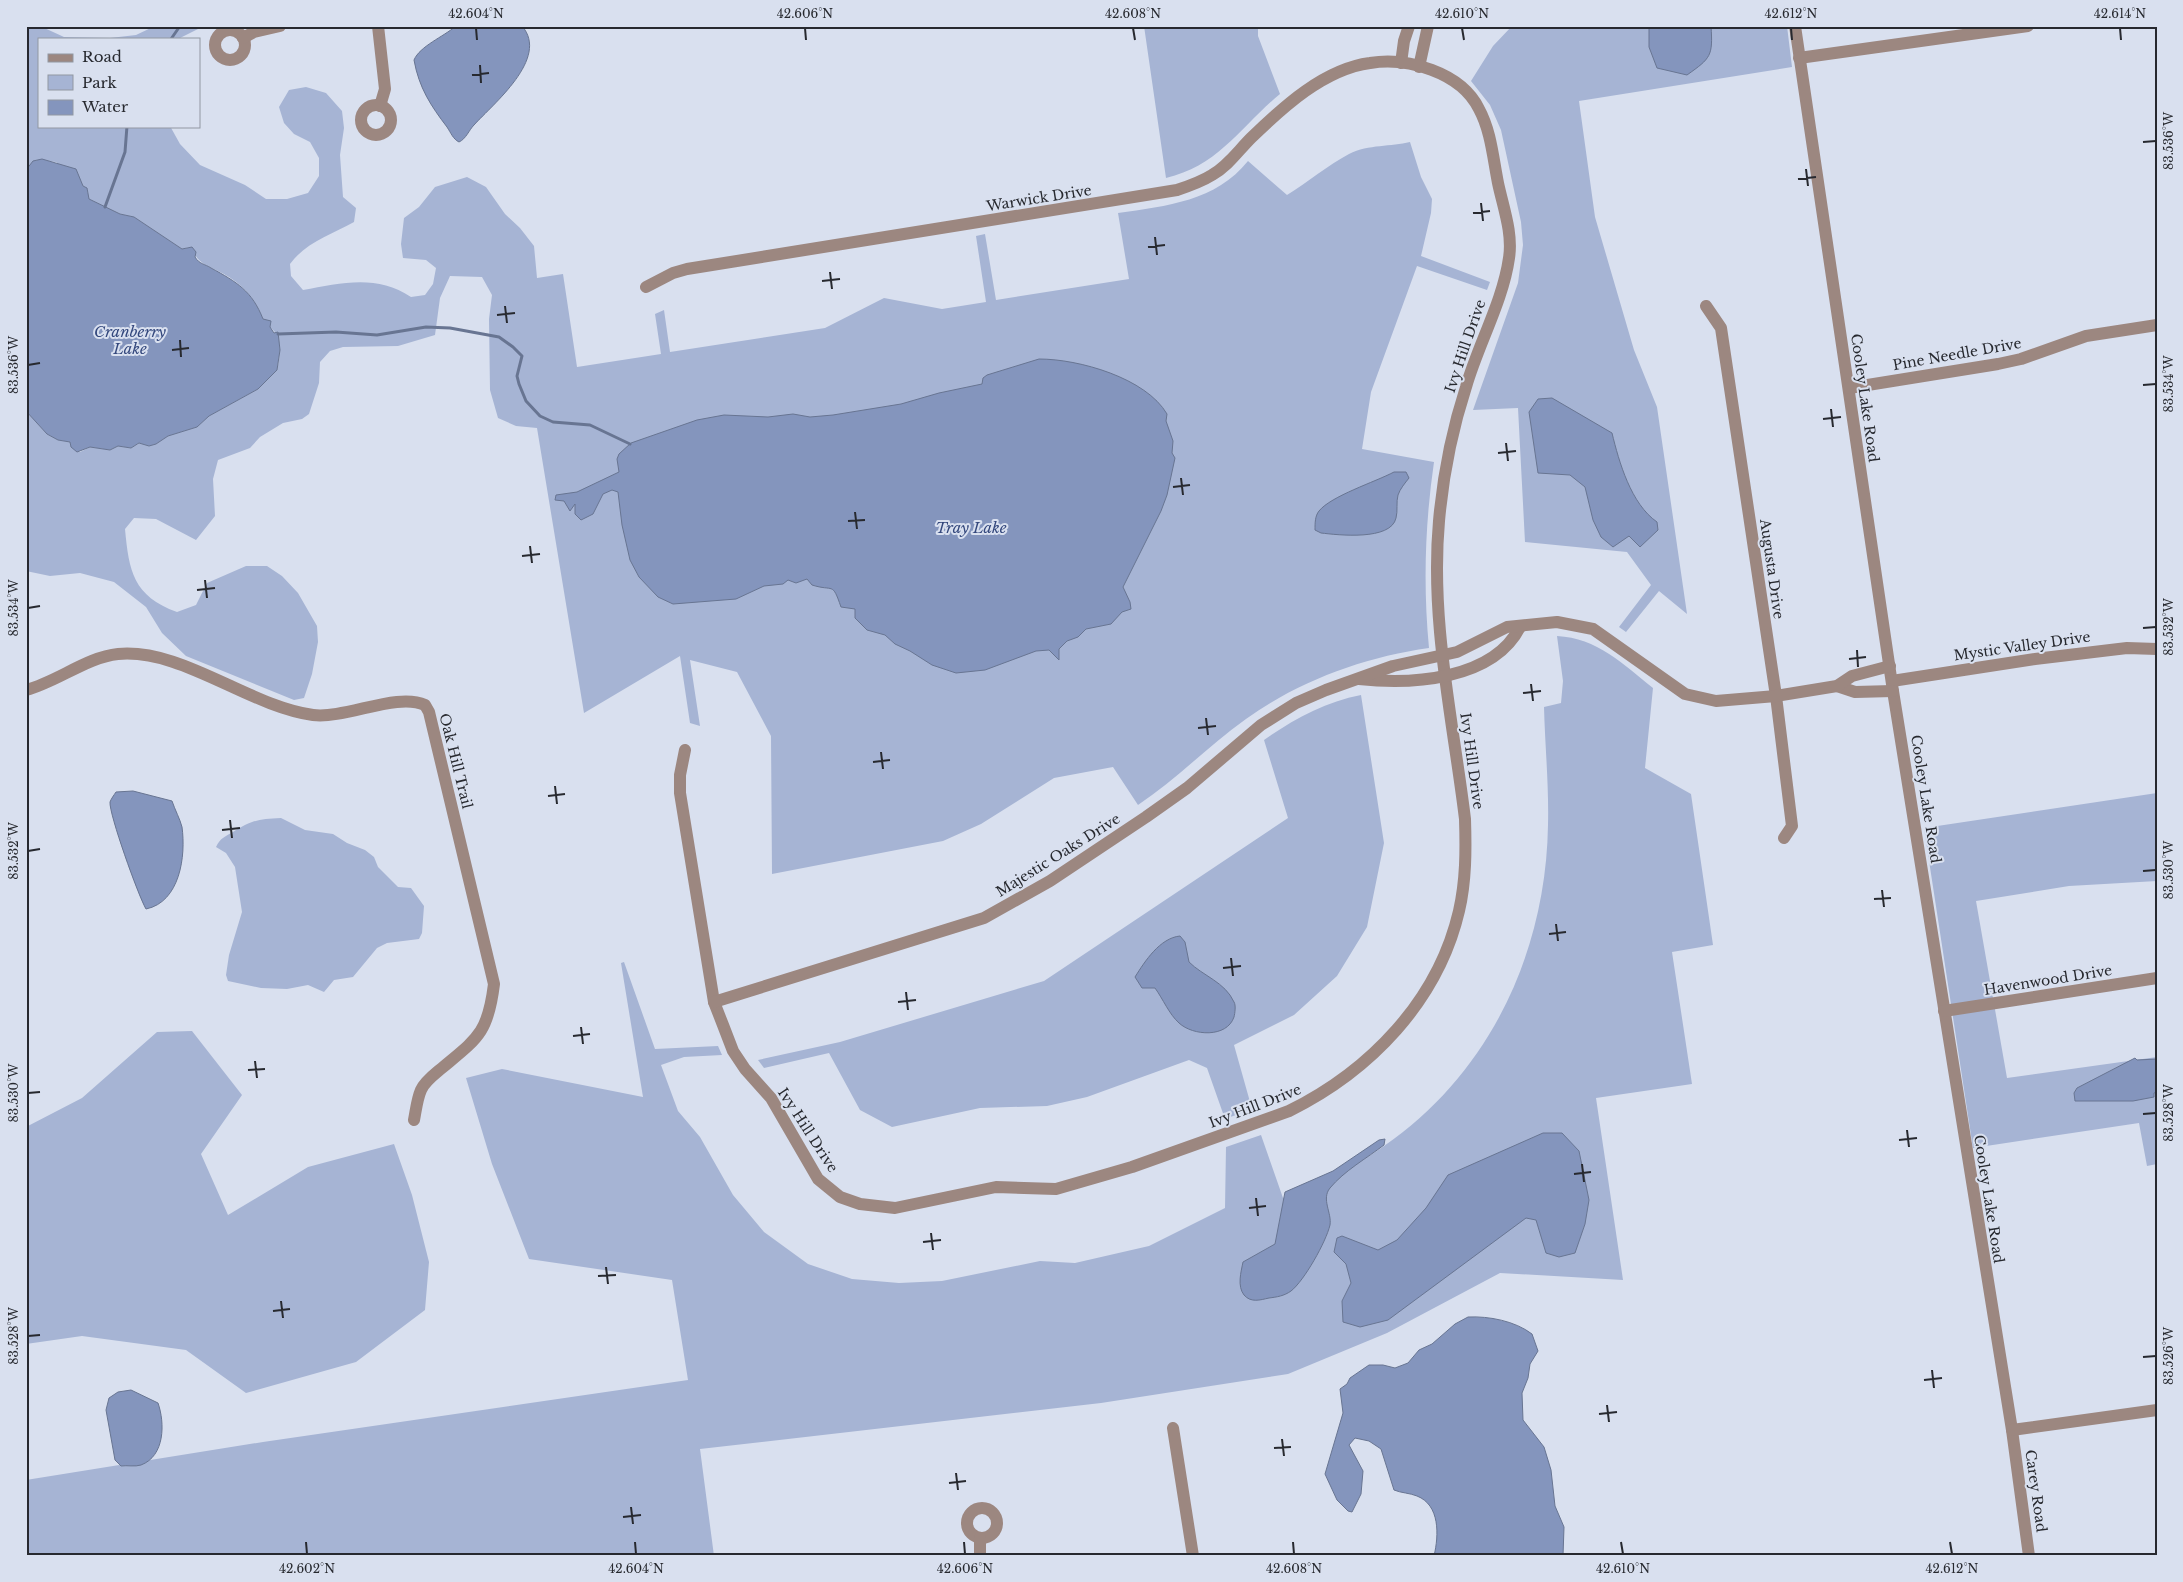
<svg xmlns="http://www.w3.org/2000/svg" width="2183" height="1582" font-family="'Libre Baskerville',serif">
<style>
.green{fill:#a6b4d4}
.water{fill:#8495bd;stroke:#687592}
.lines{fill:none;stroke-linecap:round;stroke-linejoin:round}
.stream{stroke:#687592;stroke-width:3}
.minor{stroke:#9c8780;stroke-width:12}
.ticks{fill:none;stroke:#27292f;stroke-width:2}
.labels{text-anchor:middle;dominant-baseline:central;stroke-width:4;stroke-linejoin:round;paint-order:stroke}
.street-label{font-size:14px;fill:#27292f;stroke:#d9e0ef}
.water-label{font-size:15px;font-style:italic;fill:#34487d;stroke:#d9e0ef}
.neatline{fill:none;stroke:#27292f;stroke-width:2}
.ticks-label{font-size:12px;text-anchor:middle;fill:#27292f}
</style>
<rect width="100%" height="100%" fill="#d9e0ef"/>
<g class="green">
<path d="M26,26H40L64,37L110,38L136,35L155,26H199L198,29L180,38L39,39V126H170L180,144L200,165L245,185L266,199H287L308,193L319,176V158L310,142L294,134L284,123L279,107L289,90L306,87L326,93L342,111L344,128L340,155L343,197L356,208L354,222C331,235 306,242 290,264L291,276L303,290C341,283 377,274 411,297L425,295L433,284L436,268L426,260L403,258L401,244L404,218L419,207L435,187L467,177L486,187L505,214L520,228L534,246L537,278L563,274L577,367L661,354L655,314L664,310L670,352L825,328L884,298L942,309L986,302L976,236L985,234L996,300L1129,279L1118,213C1167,206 1216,201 1248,161L1287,195C1308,182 1328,165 1349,154C1369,144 1391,147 1410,142L1421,177L1432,199L1431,213L1421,256L1490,282L1487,290L1417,266L1371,392L1362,449L1434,462C1425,524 1423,585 1429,648C1364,657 1299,681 1246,719C1208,746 1177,779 1138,805L1113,767L1054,778L981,824L943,841L772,874L771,736L737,672L690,660L700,726L690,723L680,656L584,713L537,428L516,426L498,418L490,390L489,319L492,295L482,277L450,276L440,298L435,335L398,346L343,347L330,351L320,362L319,383L309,414L302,419L283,423L260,437L250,448L218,460L213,479L215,516L196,540L156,519L134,518L125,529C129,571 133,596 177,612L196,605L207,583L246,566H267L282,576L298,593L317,626L318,642L312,674L304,698L294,700L186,656L162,633L146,607L114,582L80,573L50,576L26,571V411L47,434L58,440L70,442L80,452L90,447L110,450L118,446L131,448L140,443L149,446L156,444L168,436L197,427L209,416L258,389L277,370L279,360L280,346L276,333L270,327L271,323L263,319C256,301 246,288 229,277C210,265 201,268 190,247L182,249L134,217L120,214L88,199V190L56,162L36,160L26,170Z"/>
<path d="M1144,26H1258V36L1280,94C1241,126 1219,166 1166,178Z"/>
<polygon points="1512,26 1787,26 1792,67 1579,101 1595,217 1634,350 1657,407 1687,614 1659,591 1626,632 1619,627 1651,585 1627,552 1525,542 1518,408 1473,410 1518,283 1523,245 1521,222 1501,130 1490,105 1471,81 1493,46"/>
<path d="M1557,636C1597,638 1623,664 1653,688L1645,768L1691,794L1713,945L1672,952L1692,1084L1596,1098L1623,1280L1500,1273L1387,1333L1288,1374L1101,1403L700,1449L714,1556H26V1480L263,1442L688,1380L672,1280L529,1259L492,1164L466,1078L502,1069L643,1097L621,963L624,962L655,1049L718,1046L722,1055L684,1057L661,1065L678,1111L700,1137L733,1195L764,1232L808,1264L852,1279L899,1283L942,1281L1040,1261L1075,1263L1149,1246L1225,1208L1226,1147L1261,1135L1283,1198C1318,1182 1353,1168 1384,1146C1490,1073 1546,952 1548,825C1549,786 1545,746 1544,707L1561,703L1563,681Z"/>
<path d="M1361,695L1384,843L1367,927L1337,976L1294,1015L1234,1045L1252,1109L1225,1119L1207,1068L1189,1060L1087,1097L1047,1106L980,1108L892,1127L860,1110L829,1053L764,1068L758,1060L840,1042L1044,981L1288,818L1264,740C1294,719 1325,702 1361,695Z"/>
<polygon points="2157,793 2157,881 2069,886 1976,901 2007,1078 2157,1057 2157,1164 2147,1166 2139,1123 1973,1148 1924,828"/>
<path d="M281,818L305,830L333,834L347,843L365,850L374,857L378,867L398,887L411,888L424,906L422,933L419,939L387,943L377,948L353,977L334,980L324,992L308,985L287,989L261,988L228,981L226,975L229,955L242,912L235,867L226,853L216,847C220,838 226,836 233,832C252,820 259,819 281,818Z"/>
<polygon points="192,1031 242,1095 201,1154 228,1215 308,1167 394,1144 412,1195 429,1262 425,1310 356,1362 246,1393 186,1350 82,1336 26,1344 26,1127 82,1098 157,1032"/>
</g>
<g class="water">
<path d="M456,26H522C550,58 493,104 474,125C469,130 466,139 459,142C453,139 451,133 447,127C431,106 419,88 414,60C420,46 443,37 456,26Z"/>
<path d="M1649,26H1711C1713,56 1711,58 1687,75L1657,68L1649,47Z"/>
<path d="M42,159L76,169L83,186L87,188L89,199L120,214L134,217L182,249L192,247L196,252L195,257C199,264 205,264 211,268C237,282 252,291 263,319L271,321L270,327L274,333L278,332L280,350L277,370L258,389L209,416L197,427L168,436L156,444L149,446L139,443L131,448L118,446L110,450L90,447L77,452L71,447L70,442L58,440L47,434L26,411V170L33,161Z"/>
<path d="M1039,359C1079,359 1146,378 1167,414L1166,421L1173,441L1172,453L1175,458L1167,495L1161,511L1123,587L1130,602L1131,609L1122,612L1111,624L1086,629L1078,637L1067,641L1059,649V660L1049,650L1036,651L985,670L956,673L932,665L910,651L895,644L885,635L867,630L855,618V609L841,607C832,581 834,592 812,585L807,579L796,583L788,580L783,584L764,586L736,599L673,604L658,597L639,577L630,560L622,525L618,492L612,490L603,494L593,514L581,520L575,514V504L570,511L564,501L555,500L556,495L577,492L619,472L617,459L619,454L631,443L697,420L724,415L768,417L793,414L810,417L833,415L901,404L939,393L982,384L983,378L987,375Z"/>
<path d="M1552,398L1612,433C1619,462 1631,504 1657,522L1658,530L1640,547L1629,536L1613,547L1601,537L1593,520L1585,487L1570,475L1538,473L1529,412L1538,399Z"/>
<path d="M1394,472H1406L1409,478C1405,483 1400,489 1398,495C1396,502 1398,511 1396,518C1391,541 1338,535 1321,533L1315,530C1315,523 1315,516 1319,511C1331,496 1375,482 1394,472Z"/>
<path d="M133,791L172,801C175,810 180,819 182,827C186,856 180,902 146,909C138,895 109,814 110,802C111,799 114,795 116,792Z"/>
<path d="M1180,936L1185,942L1189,962C1203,976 1225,982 1234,1002C1236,1005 1235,1013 1234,1017C1227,1038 1193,1036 1179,1023C1169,1014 1163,999 1155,988H1142L1135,977C1145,961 1160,938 1180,936Z"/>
<polygon points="2135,1058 2137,1060 2157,1059 2157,1092 2154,1093 2154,1097 2133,1101 2075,1101 2074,1093 2077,1088"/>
<polygon points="1543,1133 1562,1133 1579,1151 1589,1200 1585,1224 1575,1253 1559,1257 1546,1253 1536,1220 1526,1218 1388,1320 1360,1327 1343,1322 1342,1301 1351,1283 1346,1264 1334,1252 1337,1238 1342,1236 1378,1250 1397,1240 1426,1208 1448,1175"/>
<path d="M1385,1139L1384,1145C1367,1158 1344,1171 1330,1188C1321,1199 1332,1213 1330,1225C1326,1242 1304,1281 1291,1291C1284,1296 1277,1297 1269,1298C1260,1300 1251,1303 1244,1295C1237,1286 1241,1272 1243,1262L1275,1244L1285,1192L1333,1171L1379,1140Z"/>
<path d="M1468,1317C1489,1316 1515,1321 1532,1334L1538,1351L1530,1364L1528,1378L1522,1393L1523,1420L1544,1447L1551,1470L1555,1506L1564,1527L1563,1556H1434C1439,1535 1440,1505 1417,1496C1410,1493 1401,1493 1394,1490L1381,1449L1369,1441L1355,1438L1349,1445L1363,1471L1361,1494L1352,1512L1348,1511L1337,1500L1325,1474L1343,1413L1340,1389L1347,1384L1350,1378L1369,1365H1383L1395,1368L1408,1363L1419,1350L1432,1344L1455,1324Z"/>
<path d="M131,1390L158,1403C165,1423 165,1456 141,1465C135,1467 127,1465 121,1466L115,1460L106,1410L109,1398L118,1392Z"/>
</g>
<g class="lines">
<g class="stream">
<polyline points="171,39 180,26"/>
<polyline points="105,207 125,152 127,126"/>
<polyline points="278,334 336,332 377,335 426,327 450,328 499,337 513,347 522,356 517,376 519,384 526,401 540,416 553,422 590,425 630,444"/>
</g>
<g class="minor">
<polyline points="378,26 385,89 380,106"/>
<polyline points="1795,26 1893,691 2012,1430 2029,1556"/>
<circle cx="230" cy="45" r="15"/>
<polyline points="243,38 254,32 280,26"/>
<polyline points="1799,58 2028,26"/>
<polyline points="1401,63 1404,41 1409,26"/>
<polyline points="1419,67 1428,26"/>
<circle cx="376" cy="120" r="15"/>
<path d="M646,287L673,273L687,269L1177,190C1189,186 1201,182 1212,175C1228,166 1238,151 1251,138C1283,107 1324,69 1370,63C1407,57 1461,72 1479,109C1491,131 1493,158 1498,183C1503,207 1513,233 1509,258C1503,301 1478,345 1466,387C1452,430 1443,476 1439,521C1430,621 1453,720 1465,819C1466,850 1466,881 1459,911C1438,1001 1370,1071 1289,1111L1132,1167L1056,1189L996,1187L895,1208L860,1204L840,1197L818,1179L771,1098L745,1069L733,1051L723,1025L714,1002L680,793V775L685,750"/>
<polyline points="1706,306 1721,328 1776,696 1792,826 1784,838"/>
<polyline points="1849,388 1998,364 2021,359 2086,336 2157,325"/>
<path d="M1359,679C1411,685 1493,680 1520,627"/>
<polyline points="1892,681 2035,659 2127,648 2157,649"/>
<polyline points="1837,686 1855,692 1893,691"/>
<path d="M26,690C57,682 87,657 118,654C182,648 248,706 313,715C346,719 397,692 425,705L429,712L494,984C488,1033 478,1038 442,1068C435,1074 425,1081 421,1090C417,1099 416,1110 414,1120"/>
<polyline points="714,1002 984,918 1050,881 1146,817 1187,788 1261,725 1296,703 1326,690 1393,666 1457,652 1507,627 1557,622 1593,629 1685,694 1716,701 1776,696 1837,686 1852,676 1890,666"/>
<polyline points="1944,1011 2157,978"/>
<polyline points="1173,1428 1193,1556"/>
<polyline points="2012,1430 2157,1410"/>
<circle cx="982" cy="1523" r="15"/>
<polyline points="980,1556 980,1538"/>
</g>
</g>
<path class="ticks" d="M476,28L477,40M805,28L806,40M1133,28L1135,40M1462,28L1464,40M1791,28L1792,40M2120,28L2121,40M480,65L481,83M472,75L489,73M2143,142L2156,141M1806,169L1808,186M1798,179L1816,177M1481,203L1483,221M1473,213L1490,211M1155,237L1157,255M1148,247L1165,245M830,272L832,289M822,281L840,279M505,306L507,323M497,315L515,313M180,340L181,357M172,350L189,348M28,365L40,363M2143,385L2156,384M1831,409L1833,427M1823,419L1841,417M1506,443L1508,461M1498,453L1516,451M1181,478L1183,495M1173,487L1190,485M855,512L857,529M848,521L865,520M530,546L532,563M522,556L540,554M205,580L207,598M197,590L215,588M28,608L40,606M2143,628L2156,627M1857,650L1858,667M1849,659L1866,657M1531,684L1533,701M1523,693L1541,691M1206,718L1208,735M1198,728L1216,726M881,752L883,769M873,762L890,760M555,786L557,804M548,796L565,794M230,820L232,838M222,830L240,828M28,851L40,849M2143,871L2156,870M1882,890L1884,907M1874,899L1891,898M1556,924L1558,941M1549,934L1566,932M1231,958L1233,976M1223,968L1241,966M906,992L908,1010M898,1002L916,1000M581,1027L583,1044M573,1036L590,1034M255,1061L257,1078M248,1070L265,1069M28,1093L40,1092M2143,1114L2156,1113M1907,1130L1909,1147M1899,1140L1917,1138M1582,1164L1584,1182M1574,1174L1591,1172M1256,1198L1258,1216M1249,1208L1266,1206M931,1233L933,1250M923,1242L941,1240M606,1267L608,1284M598,1276L616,1275M281,1301L283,1318M273,1311L290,1309M28,1336L40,1335M2143,1357L2156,1356M1932,1370L1934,1388M1924,1380L1942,1378M1607,1405L1609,1422M1599,1414L1617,1412M1282,1439L1284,1456M1274,1448L1291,1447M956,1473L958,1490M949,1483L966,1481M631,1507L633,1524M623,1517L641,1515M306,1542L307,1554M635,1542L636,1554M964,1542L965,1554M1293,1542L1294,1554M1621,1542L1623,1554M1950,1542L1952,1554"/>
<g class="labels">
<g class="street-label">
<text transform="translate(1039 198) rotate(-9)">Warwick Drive</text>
<text transform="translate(1465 346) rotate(-71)">Ivy Hill Drive</text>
<text transform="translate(1957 354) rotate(-10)">Pine Needle Drive</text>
<text transform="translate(1865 398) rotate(82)">Cooley Lake Road</text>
<text transform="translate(1772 569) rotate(82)">Augusta Drive</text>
<text transform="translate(2022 646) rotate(-8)">Mystic Valley Drive</text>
<text transform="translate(456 761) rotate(76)">Oak Hill Trail</text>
<text transform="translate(1472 761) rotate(82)">Ivy Hill Drive</text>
<text transform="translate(1926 799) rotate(81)">Cooley Lake Road</text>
<text transform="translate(1058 855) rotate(-32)">Majestic Oaks Drive</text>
<text transform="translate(2048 980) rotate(-9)">Havenwood Drive</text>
<text transform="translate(1255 1106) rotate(-21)">Ivy Hill Drive</text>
<text transform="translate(808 1130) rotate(57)">Ivy Hill Drive</text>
<text transform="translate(1989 1199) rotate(81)">Cooley Lake Road</text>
<text transform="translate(2036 1491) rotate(82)">Carey Road</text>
</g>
<g class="water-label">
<text x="130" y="331">Cranberry<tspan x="130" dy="17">Lake</tspan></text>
<text x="971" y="527">Tray Lake</text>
</g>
</g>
<rect width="2183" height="1582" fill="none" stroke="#d9e0ef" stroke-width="55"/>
<rect x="38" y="38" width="162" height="90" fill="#d9e0ef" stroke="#9297a2"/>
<rect x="48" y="54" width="25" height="8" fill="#9c8780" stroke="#9297a2"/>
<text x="82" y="62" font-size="15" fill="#27292f">Road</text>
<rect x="48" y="75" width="25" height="15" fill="#a6b4d4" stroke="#9297a2"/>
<text x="82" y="88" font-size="15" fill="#27292f">Park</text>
<rect x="48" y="100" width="25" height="15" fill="#8495bd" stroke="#9297a2"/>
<text x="82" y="112" font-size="15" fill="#27292f">Water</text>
<rect x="28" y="28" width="2128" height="1526" class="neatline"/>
<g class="ticks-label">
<text x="476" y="18">42.604°N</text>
<text x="805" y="18">42.606°N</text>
<text x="1133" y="18">42.608°N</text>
<text x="1462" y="18">42.610°N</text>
<text x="1791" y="18">42.612°N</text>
<text x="2120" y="18">42.614°N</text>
<text transform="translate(2169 141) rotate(-90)" y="4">83.536°W</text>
<text transform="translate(14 365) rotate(-90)" y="4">83.536°W</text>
<text transform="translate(2169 384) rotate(-90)" y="4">83.534°W</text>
<text transform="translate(14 608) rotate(-90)" y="4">83.534°W</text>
<text transform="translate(2169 627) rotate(-90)" y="4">83.532°W</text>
<text transform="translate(14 851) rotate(-90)" y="4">83.532°W</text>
<text transform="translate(2169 870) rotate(-90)" y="4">83.530°W</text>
<text transform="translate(14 1093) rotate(-90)" y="4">83.530°W</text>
<text transform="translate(2169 1113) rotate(-90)" y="4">83.528°W</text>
<text transform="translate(14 1336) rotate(-90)" y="4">83.528°W</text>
<text transform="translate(2169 1356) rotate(-90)" y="4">83.526°W</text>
<text x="307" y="1573">42.602°N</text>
<text x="636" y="1573">42.604°N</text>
<text x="965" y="1573">42.606°N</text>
<text x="1294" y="1573">42.608°N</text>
<text x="1623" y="1573">42.610°N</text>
<text x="1952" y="1573">42.612°N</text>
</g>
</svg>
